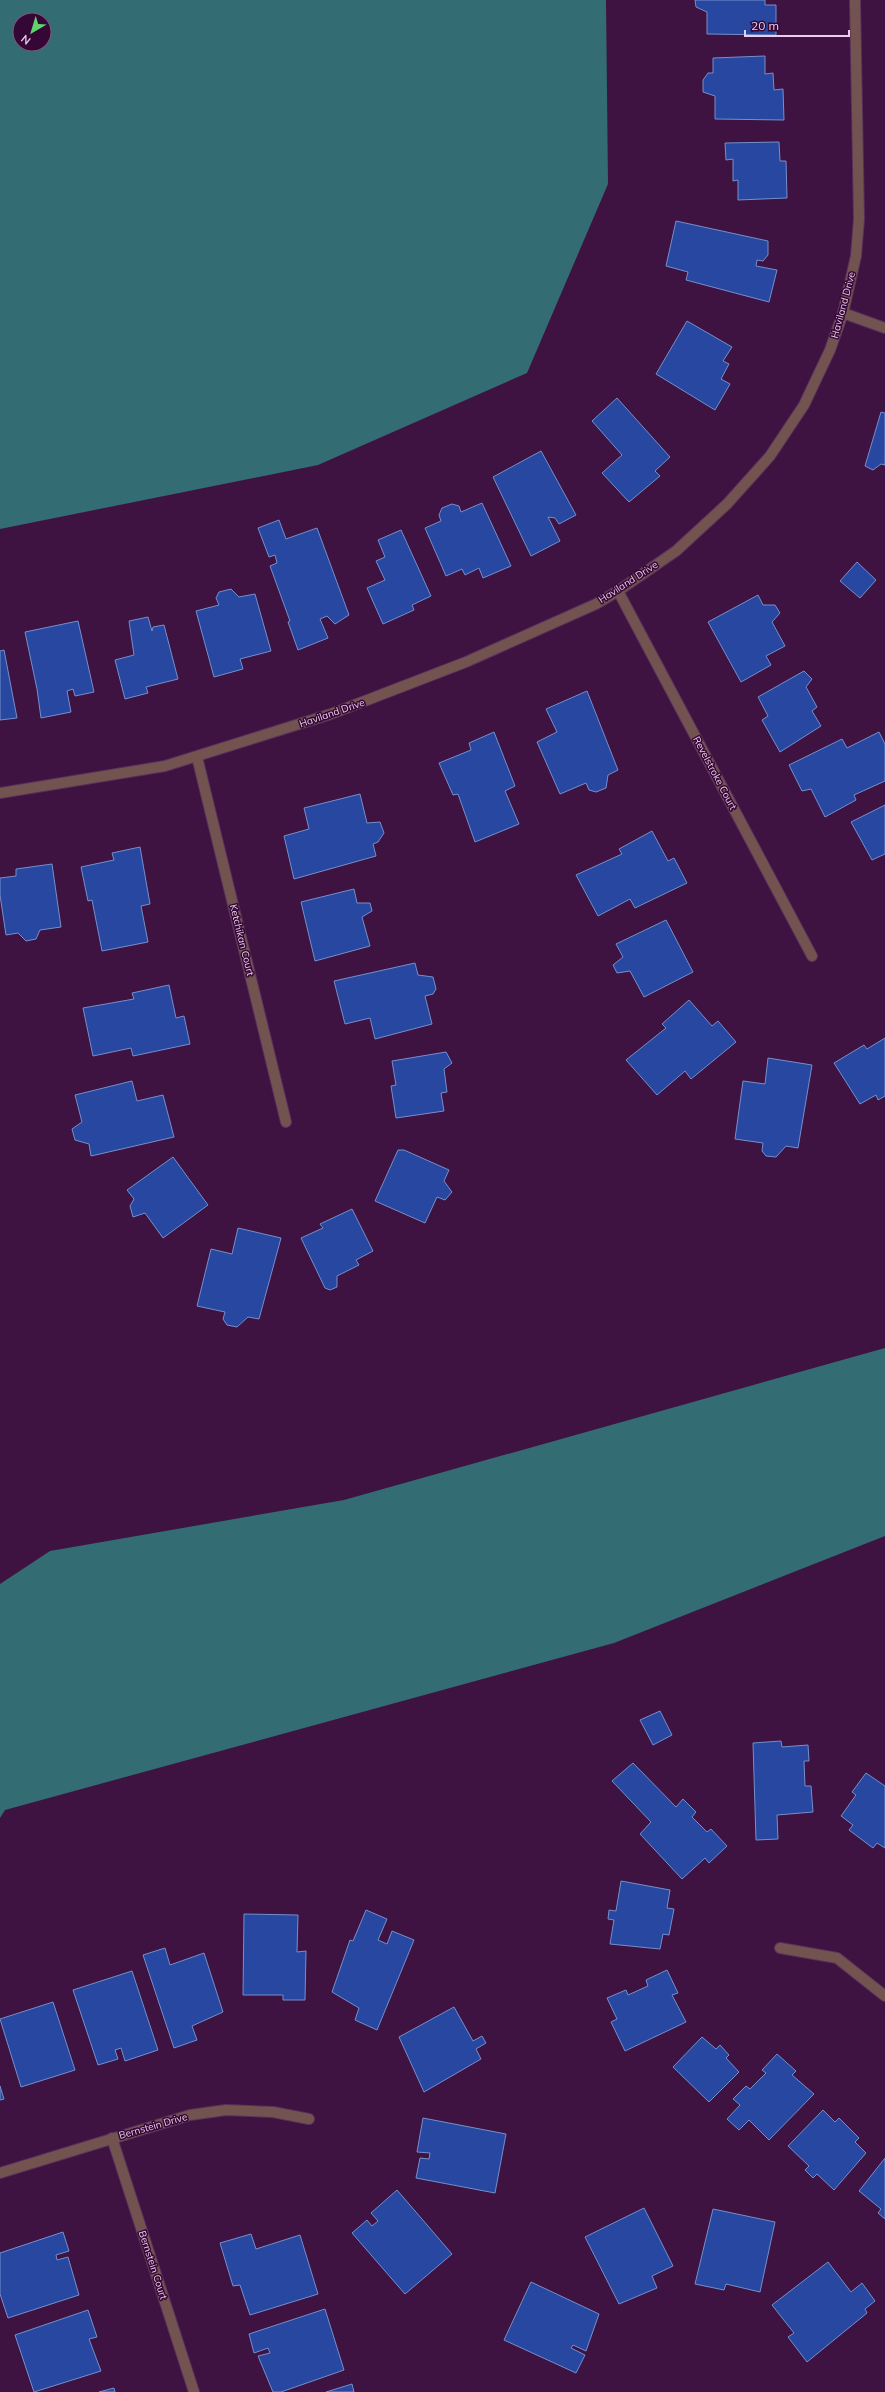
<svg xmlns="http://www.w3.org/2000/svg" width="885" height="2392" font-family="Mulish,sans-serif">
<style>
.water{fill:#346c73;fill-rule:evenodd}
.building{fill:#2847a0;stroke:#758fcb}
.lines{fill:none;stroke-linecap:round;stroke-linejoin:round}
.street-casing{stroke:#5a315c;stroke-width:12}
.street{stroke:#735350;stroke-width:10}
.labels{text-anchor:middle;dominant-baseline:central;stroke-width:3;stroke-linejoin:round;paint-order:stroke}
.street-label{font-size:10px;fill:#eaceea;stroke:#340736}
</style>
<rect width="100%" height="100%" fill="#3f1341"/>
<g class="water">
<path d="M0,0H606L608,184L527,373L318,465L0,529ZM20,20H44V44H20Z"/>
<polygon points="885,1348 885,1536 614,1643 5,1810 0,1818 0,1584 50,1551 344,1500"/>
</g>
<g class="building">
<polygon points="695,0 765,0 765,5 776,5 776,35 707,34 707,12 696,7"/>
<polygon points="765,56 765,74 773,73 774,90 783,89 784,120 715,119 715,96 703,92 703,80 708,73 713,73 713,58"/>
<polygon points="779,142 780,161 786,161 787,198 738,200 738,180 733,181 733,159 726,160 725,143"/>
<polygon points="676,221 768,241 768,255 763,261 757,260 756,266 777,270 769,302 686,280 688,272 666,266"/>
<polygon points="687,321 732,347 723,361 729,364 721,379 730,384 715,410 656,374"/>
<polygon points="617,398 670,457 655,471 660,476 629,502 602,473 622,455 592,421"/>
<polygon points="881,412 885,413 885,465 881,464 873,470 865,466"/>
<polygon points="541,451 576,515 559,524 555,518 548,517 560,541 531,556 493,477"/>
<polygon points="482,503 511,566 483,578 479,568 465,575 462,569 446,576 425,528 441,521 439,515 442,508 452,504 459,506 461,512"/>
<polygon points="279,520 286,539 317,528 349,615 335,624 327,616 320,619 328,638 298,650 288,622 290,621 270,566 277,563 275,555 269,557 258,528"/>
<polygon points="401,530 431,596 412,605 414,610 383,624 367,588 385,580 376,561 385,557 378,540"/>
<polygon points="857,562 876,580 860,598 840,581"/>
<polygon points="231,589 239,597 255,594 271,651 240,659 243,669 214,677 196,611 219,605 216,598 219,592"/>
<polygon points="758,595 763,605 775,605 780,613 772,622 785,646 766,656 771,665 741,682 708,622"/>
<polygon points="148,617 152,631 153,627 164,625 178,679 146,687 148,693 125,699 115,660 134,655 129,621"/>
<polygon points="78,621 94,692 75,696 73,689 67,691 71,712 41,718 37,689 25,632"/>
<polygon points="4,650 17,718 0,720 0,651"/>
<polygon points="804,671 812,679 806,687 817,707 812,711 821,726 780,752 762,720 768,716 758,697"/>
<polygon points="587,691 618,770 608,775 606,788 596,792 589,790 586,783 560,794 537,742 557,732 546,709"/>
<polygon points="494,732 515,786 505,791 519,824 475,842 458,794 453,795 439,763 471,750 469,743"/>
<polygon points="879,732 885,744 885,781 854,795 856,800 825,817 811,789 802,791 789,765 842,739 847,748"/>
<polygon points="360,794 367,823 380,822 384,833 378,842 373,844 376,856 294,879 284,836 309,829 304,808"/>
<polygon points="885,805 885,854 872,860 851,822"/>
<polygon points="652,831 668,861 674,858 687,883 635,908 630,899 598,916 576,875 622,854 619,849"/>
<polygon points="140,847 150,904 141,906 148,942 102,951 92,900 88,901 81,867 114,860 112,853"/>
<polygon points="52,864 61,927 40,930 36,939 26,941 18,933 6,935 0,895 0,878 16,876 16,869"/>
<polygon points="354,889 357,903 370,903 372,911 362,917 370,946 315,961 301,902"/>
<polygon points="666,920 693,972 644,997 630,971 617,973 613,965 623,957 616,944"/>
<polygon points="415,963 418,975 433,977 436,989 433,994 425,996 432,1024 375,1039 370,1018 345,1024 334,981"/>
<polygon points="169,985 176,1018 184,1016 190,1044 133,1056 131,1048 93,1056 83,1008 134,999 132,993"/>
<polygon points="689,1000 712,1026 718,1021 736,1042 691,1079 685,1071 657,1095 626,1060 666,1028 662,1024"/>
<polygon points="885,1038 885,1096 878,1100 876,1095 860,1104 834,1063 864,1045 867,1049"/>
<polygon points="446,1052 452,1063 444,1069 447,1092 441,1093 444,1111 396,1118 391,1086 396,1085 392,1061"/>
<polygon points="768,1058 812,1065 798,1148 786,1146 776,1157 766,1156 762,1151 763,1143 735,1139 743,1081 765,1084"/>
<polygon points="132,1081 137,1101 163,1095 174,1137 91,1156 89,1144 75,1140 72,1129 82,1122 75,1095"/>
<polygon points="398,1150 404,1150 449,1170 444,1181 452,1192 445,1200 437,1197 425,1223 375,1201"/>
<polygon points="173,1157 208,1205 163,1238 145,1213 133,1217 130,1206 134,1199 127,1190"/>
<polygon points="352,1209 373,1251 356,1260 359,1265 337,1276 337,1287 330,1290 325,1288 301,1238 323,1228 320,1224"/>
<polygon points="238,1228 281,1238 259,1319 248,1317 237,1327 227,1325 223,1319 225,1312 197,1306 211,1249 232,1254"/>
<polygon points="660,1711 672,1735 653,1745 640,1720"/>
<polygon points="781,1741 782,1747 808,1745 809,1761 804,1761 805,1786 811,1786 813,1812 777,1815 778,1839 756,1840 753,1743"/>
<polygon points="633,1763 676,1807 683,1799 696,1812 692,1817 707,1832 711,1829 727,1846 709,1863 705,1858 682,1879 640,1834 651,1822 612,1781"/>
<polygon points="866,1773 885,1786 885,1848 877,1843 873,1848 849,1830 853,1825 841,1816 856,1795 852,1792"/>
<polygon points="621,1881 670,1890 667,1908 674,1909 669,1935 663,1934 660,1949 610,1944 614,1920 608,1919 609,1910 616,1911"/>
<polygon points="366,1910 387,1919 378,1940 387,1944 392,1931 414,1940 377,2030 355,2020 359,2008 332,1992 350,1940 353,1941"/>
<polygon points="244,1914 298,1915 297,1952 306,1951 305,2000 283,2000 283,1995 243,1995"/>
<polygon points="165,1948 170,1965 204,1953 223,2012 192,2026 197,2040 174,2048 143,1955"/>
<polygon points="667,1970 678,1993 672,1995 686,2022 625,2051 611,2022 617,2019 607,1998 626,1990 628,1995 648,1986 646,1980"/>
<polygon points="132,1971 158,2050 125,2061 121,2048 115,2050 118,2059 98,2065 73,1990"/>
<polygon points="53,2002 75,2070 21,2087 0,2019"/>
<polygon points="454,2007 473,2041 482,2036 486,2043 476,2049 481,2059 424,2092 399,2037"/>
<polygon points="702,2037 716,2049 720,2045 729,2055 726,2058 739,2072 709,2102 673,2067"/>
<polygon points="777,2054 796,2071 792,2075 814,2094 769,2140 749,2120 739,2130 727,2119 740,2105 733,2099 746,2086 750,2089 766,2073 762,2070"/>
<polygon points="0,2086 4,2099 0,2100"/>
<polygon points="823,2110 835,2122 839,2118 859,2138 855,2142 866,2153 834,2190 817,2174 813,2178 805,2170 809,2166 788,2146"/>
<polygon points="423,2118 506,2134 495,2193 416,2178 420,2158 429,2159 430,2153 417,2152"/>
<polygon points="885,2158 885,2219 878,2213 881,2209 859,2191"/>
<polygon points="397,2190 452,2254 405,2294 352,2233 367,2220 372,2226 378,2221 371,2213"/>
<polygon points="644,2208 673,2266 652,2276 657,2288 619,2304 585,2237"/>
<polygon points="713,2209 775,2222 760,2292 726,2284 724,2290 695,2284"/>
<polygon points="63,2232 69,2251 56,2255 57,2260 68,2257 79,2295 8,2318 0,2294 0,2253"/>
<polygon points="251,2234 256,2249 300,2235 318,2294 250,2315 240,2285 233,2286 220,2243"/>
<polygon points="828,2262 851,2292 862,2283 875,2301 865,2309 867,2313 807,2362 788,2337 794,2333 772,2305"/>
<polygon points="531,2282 599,2314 586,2351 573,2345 571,2348 585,2355 576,2373 504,2340"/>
<polygon points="325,2309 344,2370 281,2392 273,2392 258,2356 270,2353 268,2348 254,2353 249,2334"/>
<polygon points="88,2310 97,2337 89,2339 101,2371 34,2392 15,2335"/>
<polygon points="352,2384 354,2392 326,2392"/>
<polygon points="114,2388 115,2392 99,2392"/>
</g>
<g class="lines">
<defs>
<g id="street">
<polyline points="843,313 885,328"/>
<polyline points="618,591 812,956"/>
<polyline points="197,757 286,1122"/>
<polyline points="0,793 165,766 331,714 466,662 596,604 618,591 676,551 727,504 770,456 804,405 830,350 843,313 856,256 859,219 855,0"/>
<polyline points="780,1948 837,1958 885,1996"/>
<polyline points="112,2138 194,2392"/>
<polyline points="0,2173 190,2115 226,2110 273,2112 309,2119"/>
</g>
</defs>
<use href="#street" class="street-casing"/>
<use href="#street" class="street"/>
</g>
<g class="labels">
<g class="street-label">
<text transform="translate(843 305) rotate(-75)">Haviland Drive</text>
<text transform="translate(628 582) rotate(-33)">Haviland Drive</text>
<text transform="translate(332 713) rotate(-19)">Haviland Drive</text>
<text transform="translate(715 773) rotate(62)">Revelstroke Court</text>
<text transform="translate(242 940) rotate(76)">Ketchikan Court</text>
<text transform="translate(153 2126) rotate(-16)">Bernstein Drive</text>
<text transform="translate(153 2265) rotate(72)">Bernstein Court</text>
</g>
</g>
<g transform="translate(32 32) rotate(218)"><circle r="19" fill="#340736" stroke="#7d577e"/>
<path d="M0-3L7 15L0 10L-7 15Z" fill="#5ed56c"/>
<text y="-6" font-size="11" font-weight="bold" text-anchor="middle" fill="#eaceea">N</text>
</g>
<path d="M745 30v6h104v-6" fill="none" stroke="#eaceea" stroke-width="2"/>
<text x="751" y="30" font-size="12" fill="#eaceea" stroke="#340736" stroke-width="3" paint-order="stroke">20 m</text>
</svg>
